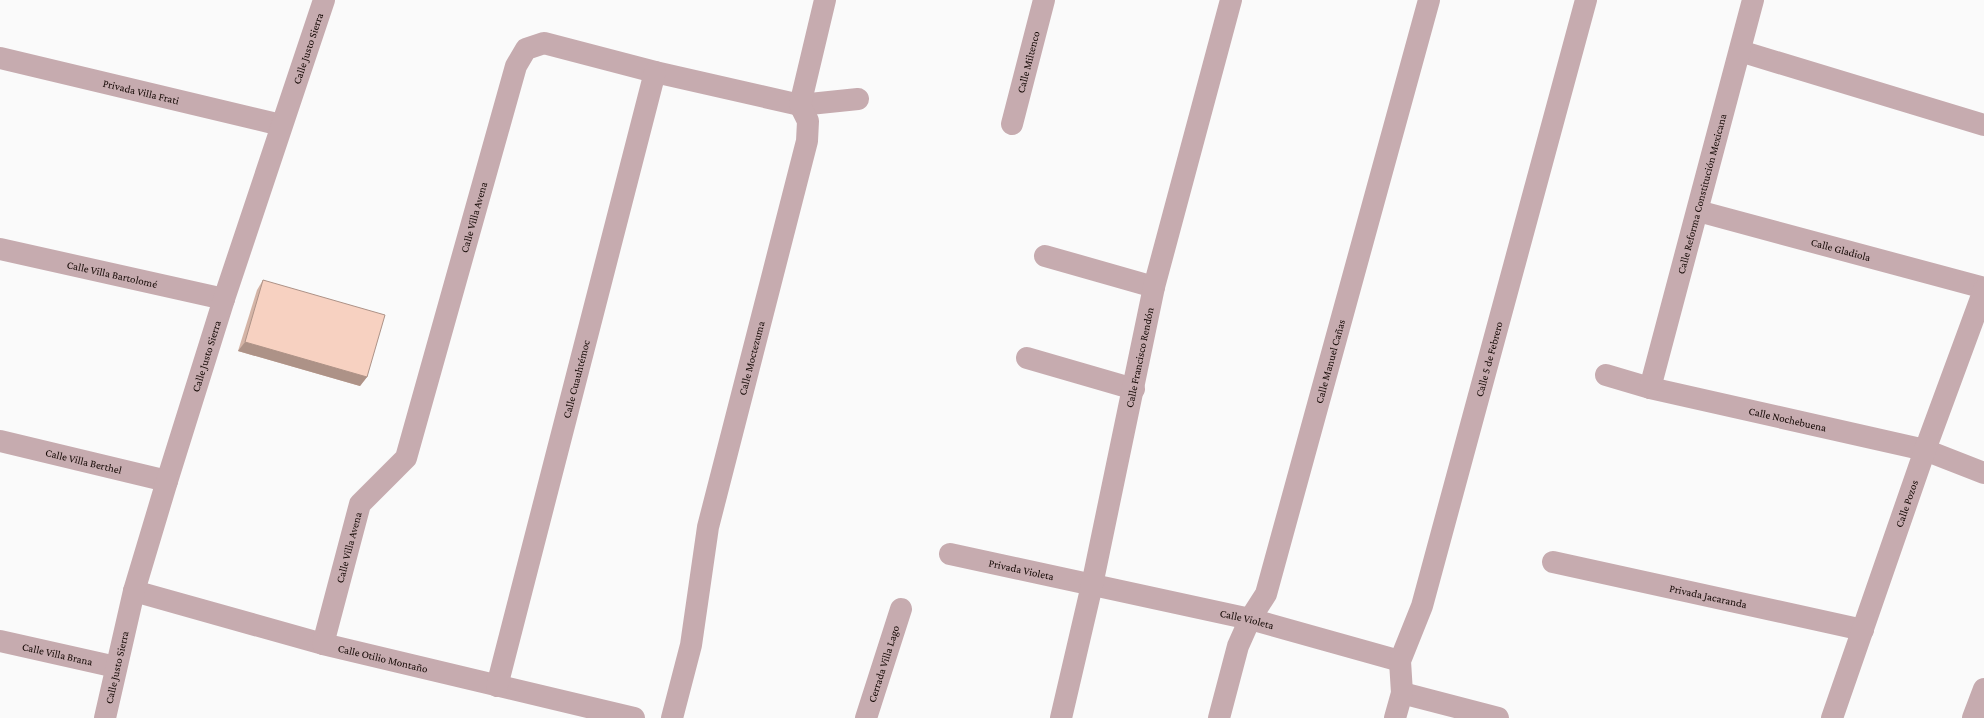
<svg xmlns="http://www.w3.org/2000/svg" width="1984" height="718" font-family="'Crimson Pro',serif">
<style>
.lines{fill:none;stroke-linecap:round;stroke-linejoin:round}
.minor{stroke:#c6abaf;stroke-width:22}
.wall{fill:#d4b4a6}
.shaded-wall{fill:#ad9287}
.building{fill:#f7d1c1;stroke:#ad9287}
.labels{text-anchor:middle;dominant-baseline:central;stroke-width:3;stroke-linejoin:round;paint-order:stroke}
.street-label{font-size:11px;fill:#140804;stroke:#fff}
</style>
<rect width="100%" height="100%" fill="#fafafa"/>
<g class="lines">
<g class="minor">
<polyline points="1740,51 1984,125"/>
<path id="s1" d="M0,58L281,125"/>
<path id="s2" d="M1012,124L1044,0"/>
<path id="s3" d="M1698,211L1984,288"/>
<path id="s4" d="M0,249L224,299"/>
<polyline points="1045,256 1154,287"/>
<polyline points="1027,358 1134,389"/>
<path id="s5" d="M1606,375L1650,388L1925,450L1984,473"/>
<path id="s6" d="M1650,388L1753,0"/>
<path id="s7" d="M0,441L167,481"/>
<path id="s8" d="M950,554L1250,619L1400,661"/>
<path id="s9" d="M1553,562L1863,630"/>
<path id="s10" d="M134,591L323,644L634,718"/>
<path id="s11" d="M0,641L116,667"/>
<path id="s12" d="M323,644L360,504L406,458L516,66L526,49L544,43L655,72L800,105L858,99"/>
<path id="s13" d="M497,686L655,72"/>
<polyline points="1402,693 1498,718"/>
<path id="s14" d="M105,718L134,591L167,481L224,299L324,0"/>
<path id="s15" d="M672,718L691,645L708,527L807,141L808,121L800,105L825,0"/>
<path id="s16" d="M866,718L901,609"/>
<path id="s17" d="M1061,718L1092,585L1154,287L1231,0"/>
<path id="s18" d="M1219,718L1238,646L1250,619L1266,594L1429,0"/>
<path id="s19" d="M1395,718L1402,693L1400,661L1422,606L1586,0"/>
<path id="s20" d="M1832,718L1925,450L1984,290"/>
<polyline points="1973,718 1984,689"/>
</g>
</g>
<polygon class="wall" points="263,280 367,377 360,386 238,351 257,290"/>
<polygon class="shaded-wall" points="245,342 367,377 360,386 238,351"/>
<polygon class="building" points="263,280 385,315 367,377 245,342"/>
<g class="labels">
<g class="street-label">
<text stroke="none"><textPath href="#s14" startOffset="700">Calle Justo Sierra</textPath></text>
<text stroke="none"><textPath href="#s2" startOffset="64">Calle Miltenco</textPath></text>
<text stroke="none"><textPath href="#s1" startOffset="145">Privada Villa Frati</textPath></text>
<text stroke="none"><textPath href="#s6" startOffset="201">Calle Reforma Constitución Mexicana</textPath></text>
<text stroke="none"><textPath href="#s12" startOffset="460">Calle Villa Avena</textPath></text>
<text stroke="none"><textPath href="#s3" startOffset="148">Calle Gladiola</textPath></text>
<text stroke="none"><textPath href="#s4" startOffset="115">Calle Villa Bartolomé</textPath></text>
<text stroke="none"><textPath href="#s14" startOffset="376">Calle Justo Sierra</textPath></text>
<text stroke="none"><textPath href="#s17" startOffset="369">Calle Francisco Rendón</textPath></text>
<text stroke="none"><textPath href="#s15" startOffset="369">Calle Moctezuma</textPath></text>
<text stroke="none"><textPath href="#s19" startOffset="373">Calle 5 de Febrero</textPath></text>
<text stroke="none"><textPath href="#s18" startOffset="375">Calle Manuel Cañas</textPath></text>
<text stroke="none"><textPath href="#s13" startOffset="317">Calle Cuauhtémoc</textPath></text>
<text stroke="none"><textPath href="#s5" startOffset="187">Calle Nochebuena</textPath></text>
<text stroke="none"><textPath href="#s7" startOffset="86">Calle Villa Berthel</textPath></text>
<text stroke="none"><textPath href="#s20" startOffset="227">Calle Pozos</textPath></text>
<text stroke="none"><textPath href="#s12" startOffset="100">Calle Villa Avena</textPath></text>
<text stroke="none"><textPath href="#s8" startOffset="73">Privada Violeta</textPath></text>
<text stroke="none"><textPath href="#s9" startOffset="159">Privada Jacaranda</textPath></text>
<text stroke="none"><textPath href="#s8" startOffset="304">Calle Violeta</textPath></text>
<text stroke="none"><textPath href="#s11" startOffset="59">Calle Villa Brana</textPath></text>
<text stroke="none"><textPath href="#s10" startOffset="258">Calle Otilio Montaño</textPath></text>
<text stroke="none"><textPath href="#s16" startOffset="57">Cerrada Villa Lago</textPath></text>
<text stroke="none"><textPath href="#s14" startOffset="52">Calle Justo Sierra</textPath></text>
</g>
</g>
</svg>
